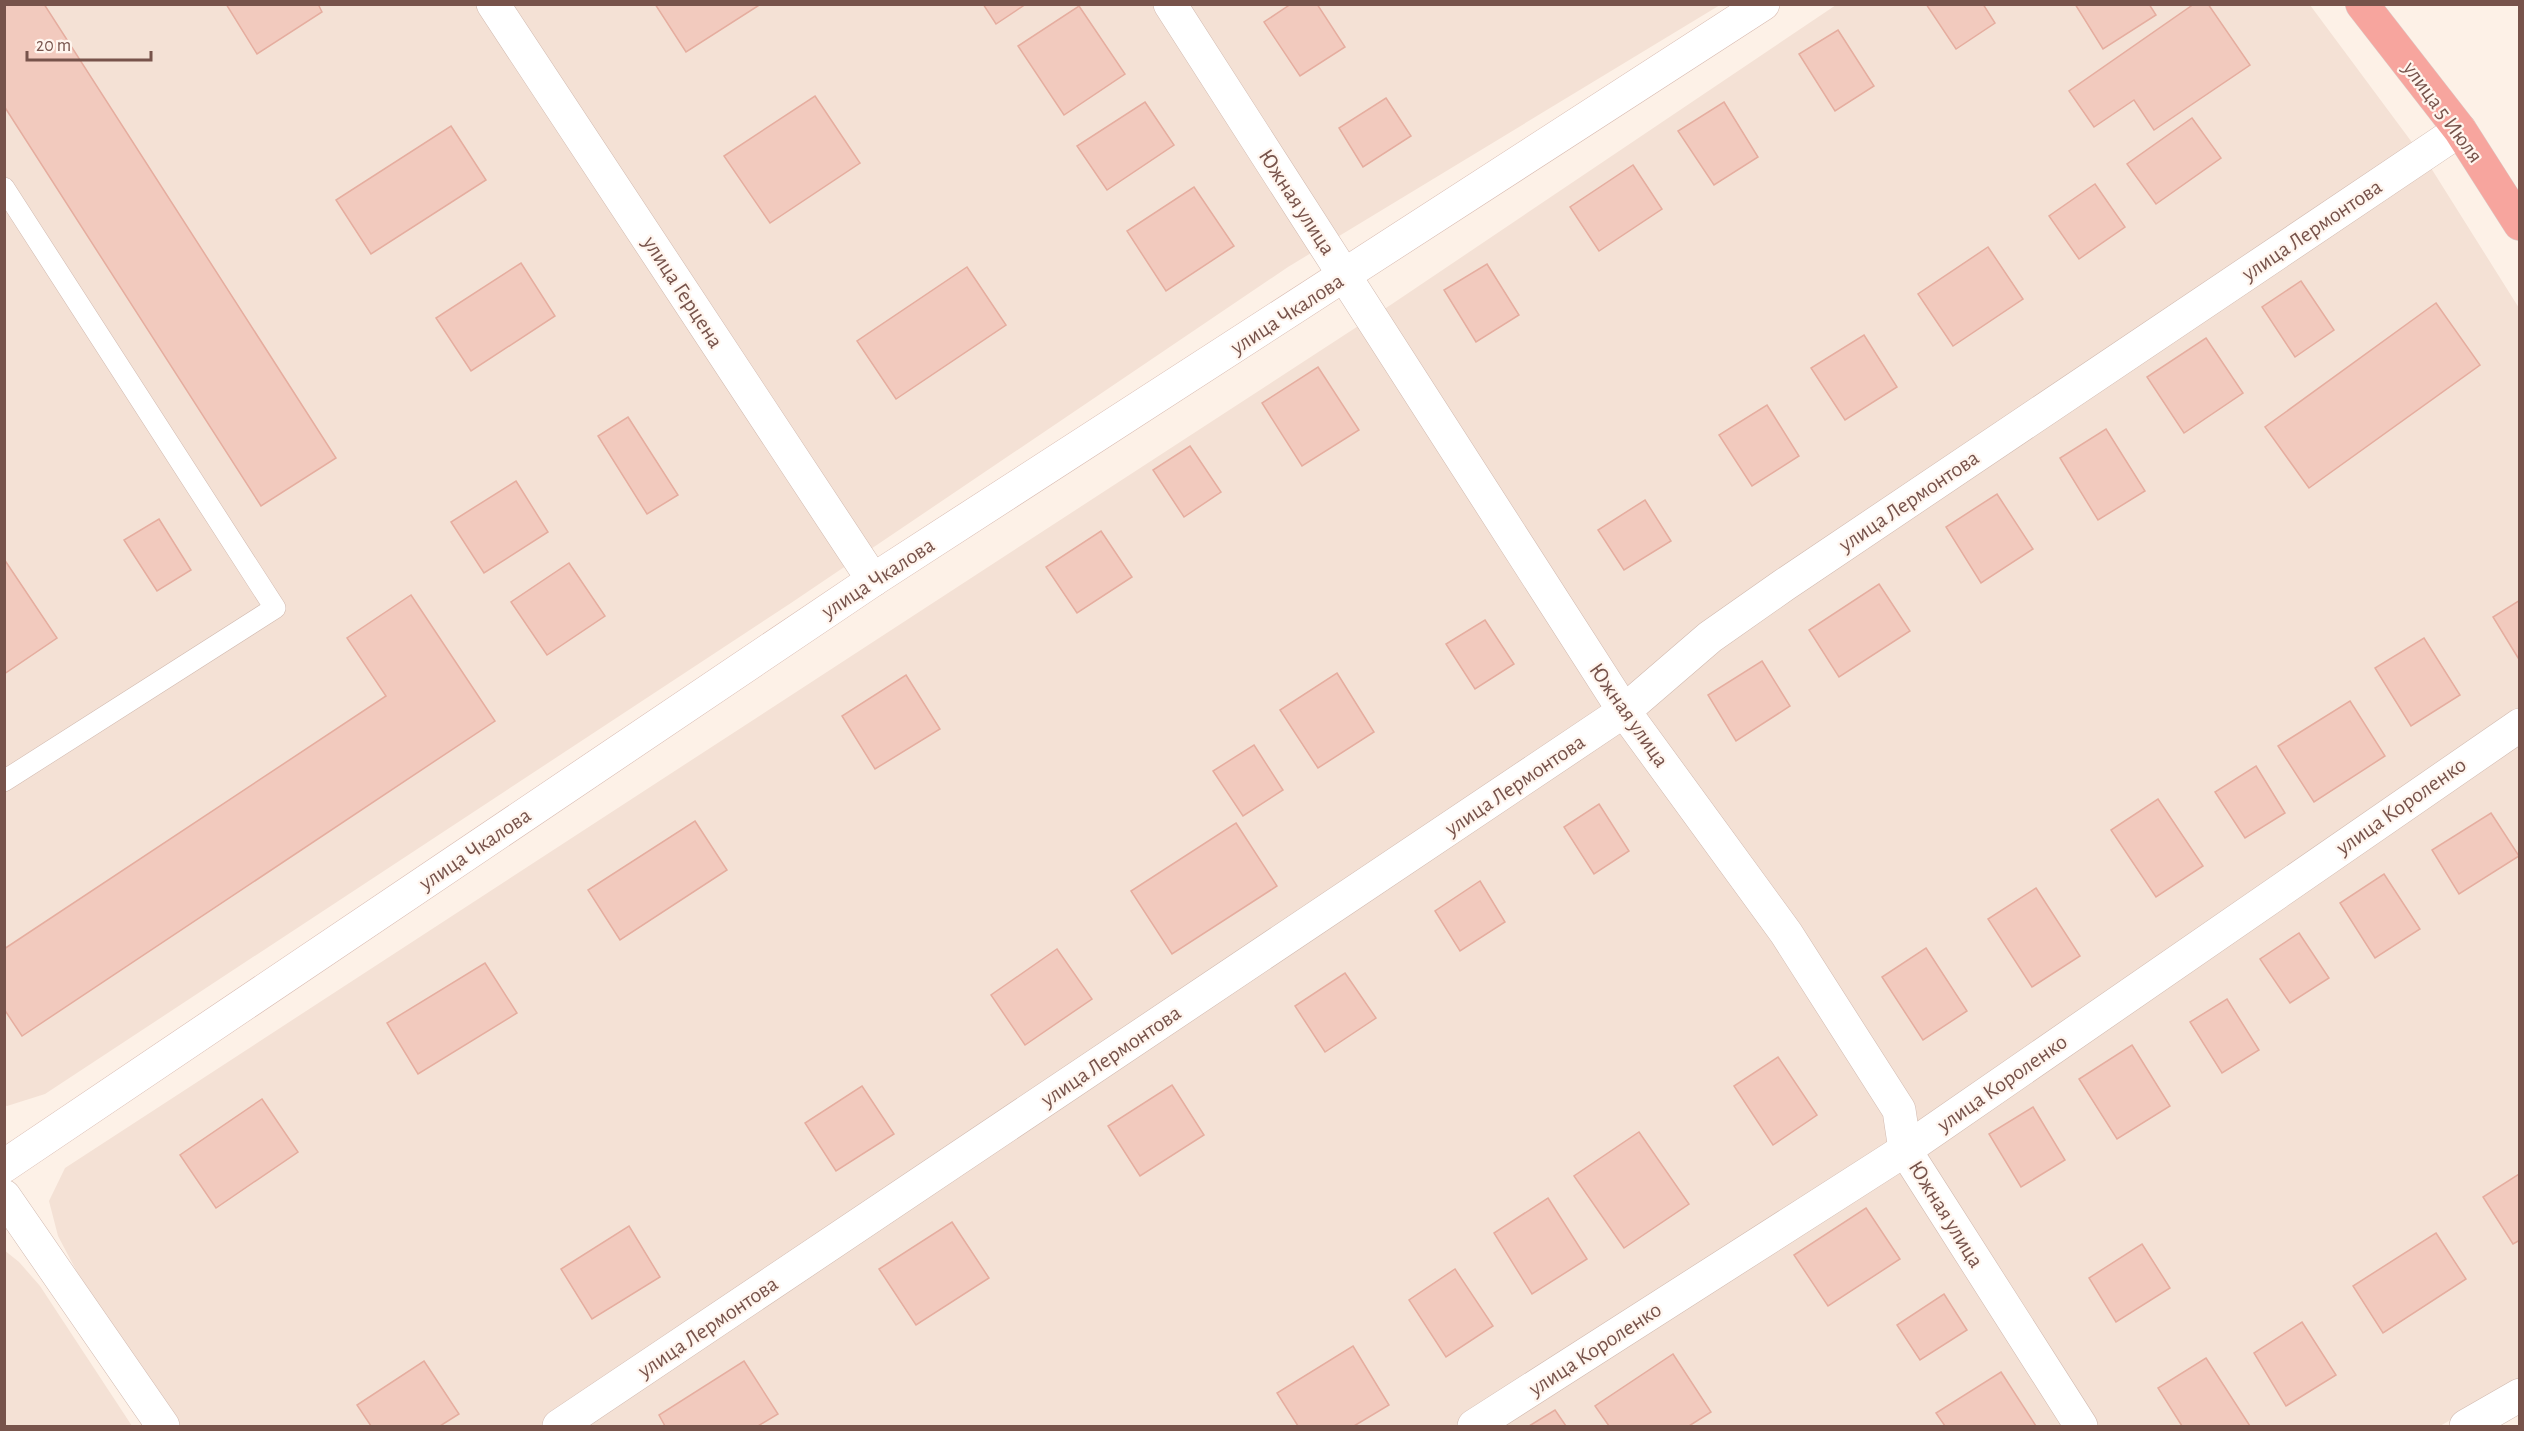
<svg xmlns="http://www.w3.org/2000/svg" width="2524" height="1431" font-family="'Alegreya Sans',sans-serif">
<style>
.residential{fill:#f4e1d5}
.building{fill:#f2cabe;stroke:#e5ad9f;stroke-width:1.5}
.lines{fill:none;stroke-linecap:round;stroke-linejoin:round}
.lane-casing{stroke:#d1b9af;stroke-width:22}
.street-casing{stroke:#d1b9af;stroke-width:34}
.secondary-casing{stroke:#d7b9af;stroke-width:34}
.highway-casing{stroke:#d9cfcd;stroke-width:34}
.lane{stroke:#fff;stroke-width:21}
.street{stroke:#fff;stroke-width:33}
.secondary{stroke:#fff;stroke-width:33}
.highway{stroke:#f7a59e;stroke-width:33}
.labels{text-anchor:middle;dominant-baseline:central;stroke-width:4.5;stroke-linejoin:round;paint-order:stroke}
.street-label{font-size:22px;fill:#77534b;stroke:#fff5ee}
</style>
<rect width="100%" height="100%" fill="#fdf1e7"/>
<g class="residential">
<polygon points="4,5 1720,5 1288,267 791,603 45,1094 7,1106 4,1105"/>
<polygon points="1836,5 2310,5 2431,168 2519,308 2519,1381 2440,1426 179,1426 77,1272 58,1236 49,1201 65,1168 1392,304"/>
<polygon points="4,1250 19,1262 40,1286 132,1426 5,1426"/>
</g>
<g class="building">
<polygon points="4,4 44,4 336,458 261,506 4,106"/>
<polygon points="226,4 318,4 322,12 257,54"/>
<polygon points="655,4 761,4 686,52"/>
<polygon points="983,4 1026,4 996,24"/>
<polygon points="1291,4 1317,4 1345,47 1300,76 1264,22"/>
<polygon points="1926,4 1983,4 1995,23 1956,49"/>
<polygon points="2075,4 2149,4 2156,15 2103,49"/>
<polygon points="2194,4 2208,4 2250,65 2154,130 2134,100 2094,127 2069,91"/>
<polygon points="1079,6 1125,74 1064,115 1018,46"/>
<polygon points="1838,30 1874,86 1835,111 1799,54"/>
<polygon points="815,96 860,163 770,223 724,156"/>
<polygon points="1386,98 1411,136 1363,167 1339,128"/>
<polygon points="1145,102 1174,145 1107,190 1077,146"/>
<polygon points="1724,102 1758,157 1714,185 1678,131"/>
<polygon points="2192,118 2221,158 2156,204 2127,164"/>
<polygon points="451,126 486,180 371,254 336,200"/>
<polygon points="1633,165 1662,209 1599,251 1570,207"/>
<polygon points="2095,184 2125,227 2079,259 2049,216"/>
<polygon points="1194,187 1234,246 1166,291 1127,231"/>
<polygon points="1988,247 2023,299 1953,346 1918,294"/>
<polygon points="521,263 555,316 471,371 436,318"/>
<polygon points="1487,264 1519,315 1476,342 1444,290"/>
<polygon points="967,267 1006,325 896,399 857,341"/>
<polygon points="2301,281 2334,330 2295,357 2262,307"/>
<polygon points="2436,303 2480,365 2309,488 2265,427"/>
<polygon points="1864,335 1897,387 1845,420 1811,368"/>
<polygon points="2206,338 2243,393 2184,433 2147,377"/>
<polygon points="1318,367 1359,430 1302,466 1262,403"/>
<polygon points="1767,405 1799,456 1752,486 1719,435"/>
<polygon points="628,417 678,495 647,514 598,436"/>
<polygon points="2106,429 2145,491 2098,520 2060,458"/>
<polygon points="1190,446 1221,492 1184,517 1153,470"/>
<polygon points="516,481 548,532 484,573 451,522"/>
<polygon points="1997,494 2033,549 1981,583 1946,527"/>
<polygon points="1645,500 1671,541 1624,570 1598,530"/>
<polygon points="159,519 191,570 157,591 124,540"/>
<polygon points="1101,531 1132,577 1077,613 1046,567"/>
<polygon points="4,559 57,638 4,674"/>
<polygon points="569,563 605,616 547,655 511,602"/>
<polygon points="1879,584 1910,631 1839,677 1809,630"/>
<polygon points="411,595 495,721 22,1036 4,1009 4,949 386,696 347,638"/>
<polygon points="2520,600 2520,661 2493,617"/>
<polygon points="1485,620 1514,664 1475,689 1446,644"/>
<polygon points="2424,638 2460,695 2411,726 2375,668"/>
<polygon points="1762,661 1790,706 1736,741 1708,695"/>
<polygon points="1337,673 1374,732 1318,768 1280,710"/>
<polygon points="906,675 940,729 875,769 842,716"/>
<polygon points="2350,701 2385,756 2314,802 2278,746"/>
<polygon points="1254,745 1283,790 1243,816 1213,771"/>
<polygon points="2256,766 2285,813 2245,838 2215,792"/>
<polygon points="2158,799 2203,866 2156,897 2111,830"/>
<polygon points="1599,804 1629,851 1594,874 1564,827"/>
<polygon points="2491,813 2519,856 2459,894 2432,850"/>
<polygon points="695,821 727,870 620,940 588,890"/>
<polygon points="1236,823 1277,886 1172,954 1131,891"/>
<polygon points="2384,874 2420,929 2375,958 2340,903"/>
<polygon points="1480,881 1505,922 1460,951 1435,911"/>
<polygon points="2036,888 2080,956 2032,987 1988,919"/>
<polygon points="2299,933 2329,978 2290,1003 2260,959"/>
<polygon points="1926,948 1967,1011 1923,1040 1882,977"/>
<polygon points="1057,949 1092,999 1025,1045 991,995"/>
<polygon points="485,963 517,1013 418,1074 387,1023"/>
<polygon points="1345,973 1376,1018 1325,1052 1295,1006"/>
<polygon points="2227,999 2259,1050 2222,1073 2190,1022"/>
<polygon points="2132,1045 2170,1106 2117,1139 2079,1079"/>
<polygon points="1778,1057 1817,1115 1773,1145 1734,1086"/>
<polygon points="1172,1085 1204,1135 1140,1176 1108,1126"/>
<polygon points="862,1086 894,1134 836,1171 805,1123"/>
<polygon points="262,1099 298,1152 216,1208 180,1155"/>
<polygon points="2033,1107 2065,1160 2021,1187 1989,1134"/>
<polygon points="1639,1132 1689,1204 1624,1248 1574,1176"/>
<polygon points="2519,1174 2520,1240 2513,1244 2483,1197"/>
<polygon points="1548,1198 1587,1259 1532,1294 1494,1233"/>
<polygon points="1866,1208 1900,1259 1828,1306 1794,1255"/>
<polygon points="952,1222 989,1278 916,1325 879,1269"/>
<polygon points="629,1226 660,1277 592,1319 561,1269"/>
<polygon points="2436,1233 2466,1279 2383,1333 2353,1286"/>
<polygon points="2142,1244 2170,1288 2116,1322 2089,1278"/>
<polygon points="1455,1269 1493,1326 1446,1357 1409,1300"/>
<polygon points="1944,1294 1967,1330 1920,1360 1897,1325"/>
<polygon points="2302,1322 2336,1375 2286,1406 2254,1353"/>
<polygon points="1353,1346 1389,1405 1354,1426 1298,1426 1277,1393"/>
<polygon points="1673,1354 1711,1412 1689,1426 1609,1426 1595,1406"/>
<polygon points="2206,1358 2250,1426 2182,1426 2158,1388"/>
<polygon points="424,1361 459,1414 440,1426 371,1426 357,1405"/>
<polygon points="744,1361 778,1414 758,1426 665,1426 659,1415"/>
<polygon points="2001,1372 2036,1426 1945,1426 1936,1413"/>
<polygon points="1555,1410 1566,1426 1529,1426"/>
</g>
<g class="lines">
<defs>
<polyline id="lane" points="4,188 275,608 4,781"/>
<g id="street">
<polyline points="493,4 873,580"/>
<polyline points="1170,4 1624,711 1786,933 1899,1110 1905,1150 2081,1426"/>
<polyline points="4,1196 163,1426"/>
<polyline points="559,1426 1624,711 1710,637 1784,585 2460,130"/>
<polyline points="1474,1426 1905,1150 2520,725"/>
<polyline points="2466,1426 2520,1395"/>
</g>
<polyline id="secondary" points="4,1166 873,580 1763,4"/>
<polyline id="highway" points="2362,4 2460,130 2520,224"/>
</defs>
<use href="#lane" class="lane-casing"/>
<use href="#street" class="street-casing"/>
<use href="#secondary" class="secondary-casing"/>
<use href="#highway" class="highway-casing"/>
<use href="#lane" class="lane"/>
<use href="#street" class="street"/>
<use href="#secondary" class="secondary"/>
<use href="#highway" class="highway"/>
</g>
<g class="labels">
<g class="street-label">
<text transform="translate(2443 112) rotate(54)">улица 5 Июля</text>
<text transform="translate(1297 202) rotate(57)">Южная улица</text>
<text transform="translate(2312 230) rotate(-34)">улица Лермонтова</text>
<text transform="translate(683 292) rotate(57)">улица Герцена</text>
<text transform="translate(1287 314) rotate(-33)">улица Чкалова</text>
<text transform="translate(1909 501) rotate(-34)">улица Лермонтова</text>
<text transform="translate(878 578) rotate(-33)">улица Чкалова</text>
<text transform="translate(1629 715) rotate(55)">Южная улица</text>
<text transform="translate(1515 785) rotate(-34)">улица Лермонтова</text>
<text transform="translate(2401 806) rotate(-35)">улица Короленко</text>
<text transform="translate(475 849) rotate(-34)">улица Чкалова</text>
<text transform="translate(1111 1056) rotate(-34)">улица Лермонтова</text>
<text transform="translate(2002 1083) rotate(-35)">улица Короленко</text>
<text transform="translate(1946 1214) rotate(58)">Южная улица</text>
<text transform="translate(708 1327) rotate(-34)">улица Лермонтова</text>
<text transform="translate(1595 1349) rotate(-33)">улица Короленко</text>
</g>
</g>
<rect width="2524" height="1431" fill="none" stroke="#77534b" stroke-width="12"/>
<path d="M27 51v9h124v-9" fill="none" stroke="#77534b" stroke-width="3"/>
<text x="36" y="51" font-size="18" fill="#77534b" stroke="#fff5ee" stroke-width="4.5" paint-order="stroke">20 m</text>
</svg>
